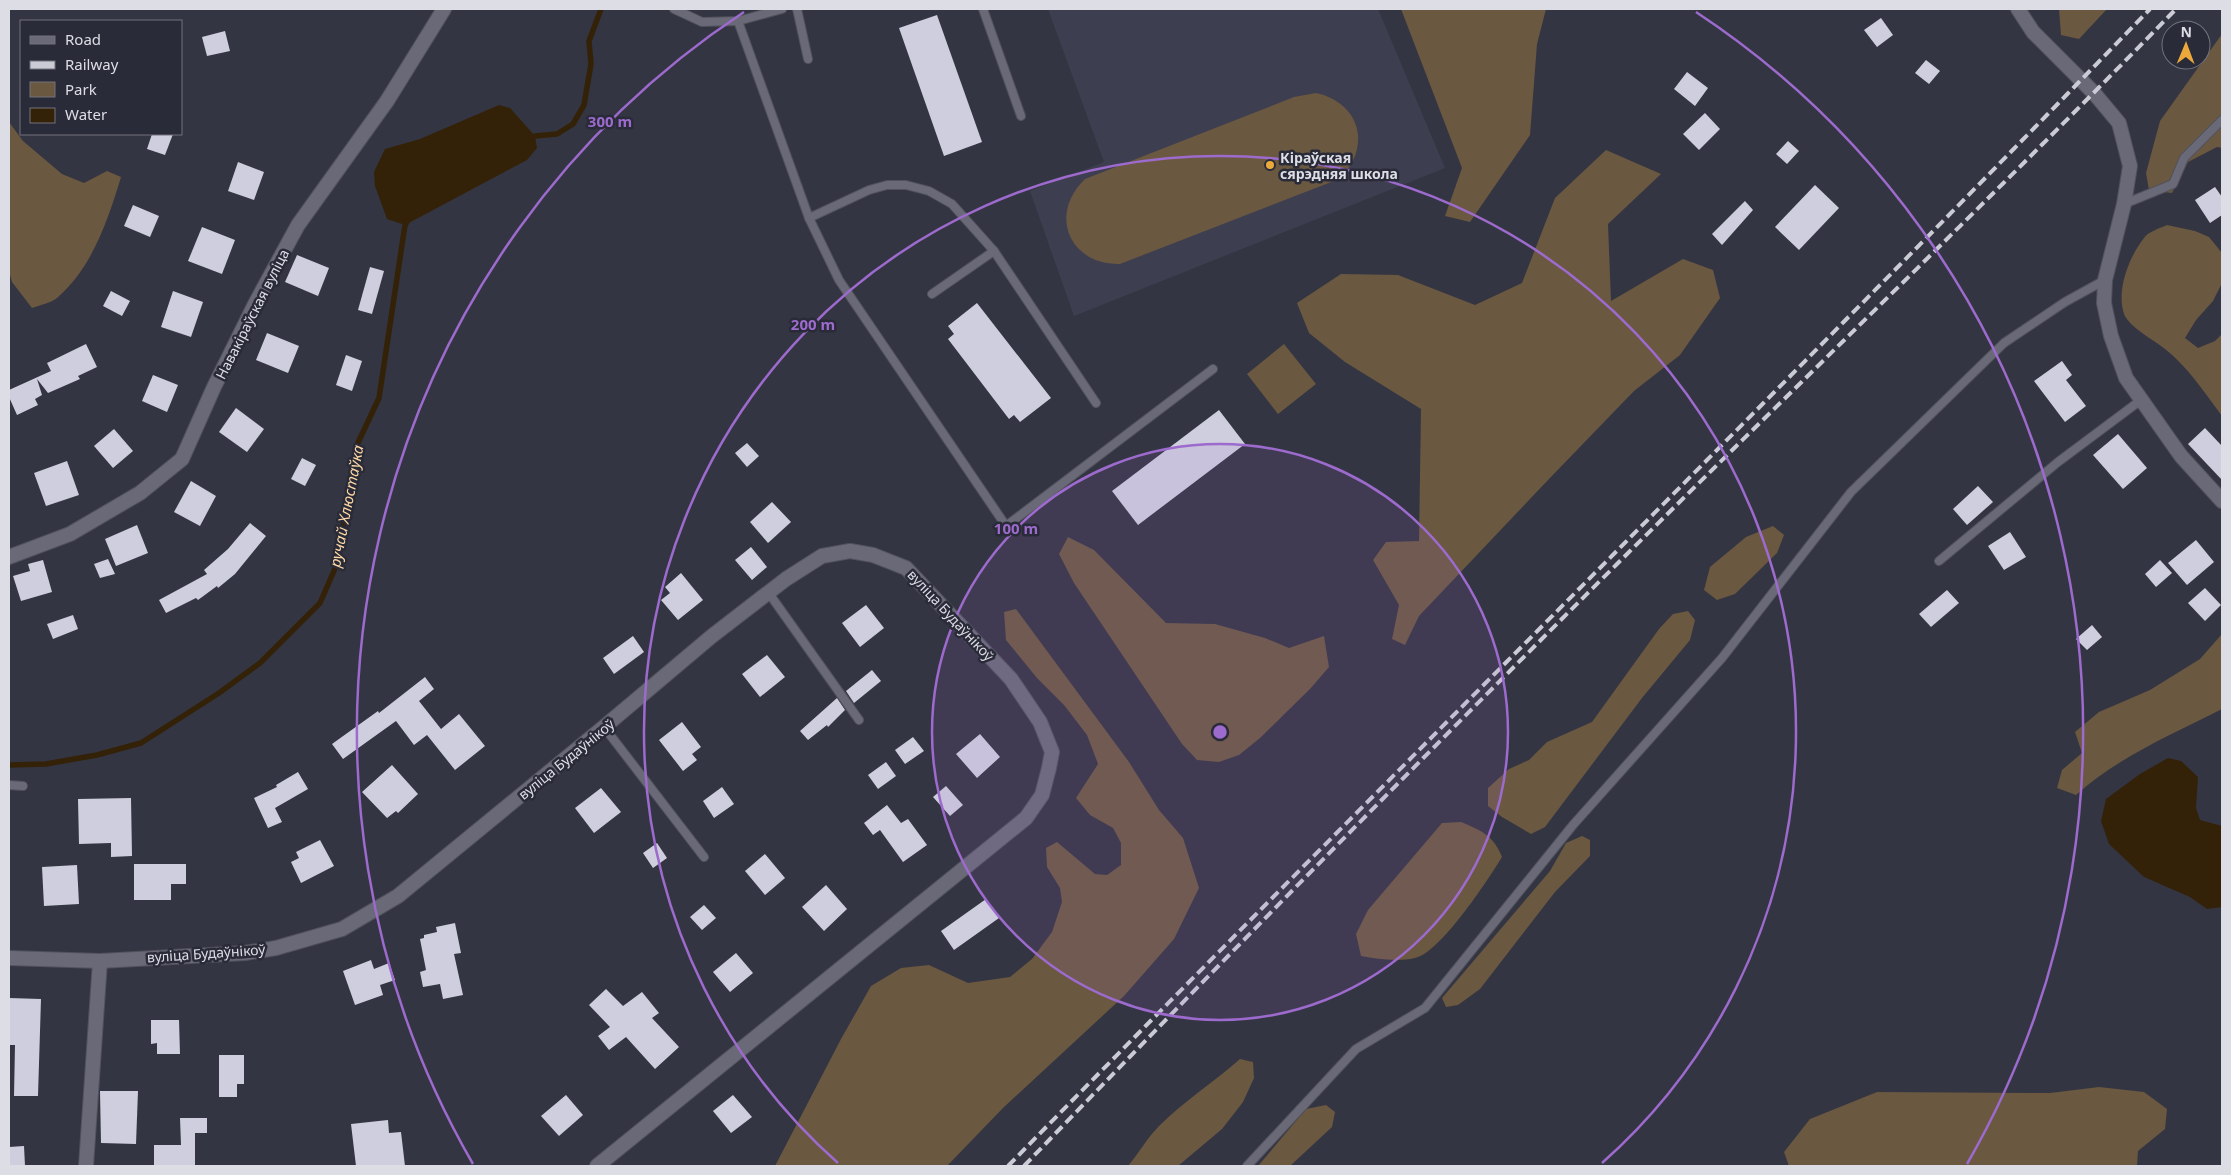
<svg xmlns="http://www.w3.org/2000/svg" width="2231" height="1175" font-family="'Noto Sans',sans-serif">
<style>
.built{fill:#3e3e51}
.green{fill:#6a5840}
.water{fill:#332208}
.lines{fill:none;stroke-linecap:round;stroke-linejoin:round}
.stream{stroke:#332208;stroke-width:5.5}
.building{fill:#cecedf}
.service-casing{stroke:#52525d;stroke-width:10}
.minor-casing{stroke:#52525d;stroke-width:16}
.tertiary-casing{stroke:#52525d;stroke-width:16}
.service{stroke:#696978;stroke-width:8}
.minor{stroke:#696978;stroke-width:14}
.tertiary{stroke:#696978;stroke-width:14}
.rail{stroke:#cbcbd5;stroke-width:4;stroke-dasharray:10 5;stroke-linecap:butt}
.ring{fill:none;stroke:#9d6acd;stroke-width:2.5}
.poi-dot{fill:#eca93b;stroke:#2a2b38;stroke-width:2}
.labels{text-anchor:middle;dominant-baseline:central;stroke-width:5;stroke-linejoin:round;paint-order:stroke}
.poi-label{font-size:14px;font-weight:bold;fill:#dddde6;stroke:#2a2b38;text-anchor:start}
.street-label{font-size:14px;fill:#dddde6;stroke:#2a2b38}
.water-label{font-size:15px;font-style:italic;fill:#fdd8a5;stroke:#2a2b38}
.centre{fill:#9d6acd;stroke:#2a2b38;stroke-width:2.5}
.ring-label{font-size:15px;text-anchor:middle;font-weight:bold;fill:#9d6acd;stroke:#2a2b38;stroke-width:5;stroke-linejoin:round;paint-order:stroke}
</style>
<rect width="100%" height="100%" fill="#343542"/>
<polygon class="built" points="1048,9 1378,9 1445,168 1074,316 1030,191 1104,162"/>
<g class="green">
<polygon points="1401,9 1546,9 1537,44 1530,135 1470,222 1445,216 1462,168"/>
<polygon points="2059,9 2107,9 2079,39 2061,35"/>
<polygon points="2222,34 2222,148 2217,147 2188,162 2172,193 2149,190 2146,173 2160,121"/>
<path d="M1316,93C1361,103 1372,148 1339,179L1120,264C1069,265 1048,214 1085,179L1294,97Z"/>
<path d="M9,122L23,141L62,174L84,183L107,171L121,177C108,220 92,268 57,298C51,303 40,305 32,308L12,282L9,271Z"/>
<polygon points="1606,150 1661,174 1608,224 1611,301 1683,259 1713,270 1720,298 1680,355 1634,391 1549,479 1419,616 1405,645 1392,639 1399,605 1373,560 1386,542 1419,541 1421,409 1345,362 1309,333 1297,303 1341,274 1398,275 1475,305 1522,283 1555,198"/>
<path d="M2167,225L2195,231L2209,237L2222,253V283L2213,301L2196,320L2185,338L2198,348L2215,341L2222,334V416C2205,393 2187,366 2165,349C2154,340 2129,327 2124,314C2116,290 2129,257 2144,238C2148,232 2160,228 2167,225Z"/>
<polygon points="1284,344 1316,384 1278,414 1247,374"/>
<polygon points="1773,526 1784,535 1777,553 1735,594 1717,600 1704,590 1710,567 1746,537"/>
<polygon points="1068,537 1094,550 1166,623 1215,624 1265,638 1289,648 1324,636 1329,667 1310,689 1260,738 1239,755 1219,762 1197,760 1182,744 1074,583 1059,554"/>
<polygon points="1016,609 1129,762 1159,810 1183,838 1199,888 1174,939 1124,996 1003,1108 947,1166 775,1166 841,1039 871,986 901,968 929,965 968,983 1010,977 1032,959 1052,932 1062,902 1060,888 1047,867 1046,848 1057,842 1095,874 1107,875 1121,865 1121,843 1113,828 1090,815 1076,798 1098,764 1087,735 1064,705 1037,678 1006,640 1004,612"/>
<polygon points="1688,611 1695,620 1690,640 1642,698 1545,827 1531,834 1502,817 1488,806 1488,788 1509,769 1529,760 1547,742 1592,722 1659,629 1673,614"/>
<path d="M2222,634V709C2173,734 2118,757 2076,795L2057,788L2062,770L2082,753L2075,732L2099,712L2150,690L2200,659Z"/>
<path d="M1461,822C1481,830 1494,836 1502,857C1488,880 1440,953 1415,958C1397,962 1378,959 1361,956L1356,934L1368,910L1442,823Z"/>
<polygon points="1582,836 1590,840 1590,856 1555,892 1480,989 1458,1005 1446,1007 1442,998 1550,871 1566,843"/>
<path d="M1240,1059L1253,1062L1254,1078L1243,1102L1222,1129L1178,1166H1128C1139,1153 1147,1138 1159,1126C1184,1101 1214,1082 1240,1059Z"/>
<polygon points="2099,1087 2144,1092 2167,1109 2165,1129 2138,1151 2137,1166 1789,1166 1784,1152 1810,1119 1877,1092 2050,1093"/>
<polygon points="1326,1105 1335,1112 1332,1127 1290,1166 1258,1166 1306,1109"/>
</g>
<g class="water">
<polygon points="499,105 510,108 535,136 537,148 527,160 405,225 387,219 375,186 374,172 385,149 420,139"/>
<polygon points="2168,758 2181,761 2198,777 2196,808 2200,820 2222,826 2222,907 2207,909 2190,897 2144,877 2109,844 2101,821 2106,799 2140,774"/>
</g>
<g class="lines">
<g class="stream">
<polyline points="527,139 535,136 557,134 573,124 584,105 591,64 589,41 601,9"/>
<polyline points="9,765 46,764 97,755 141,743 219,693 260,663 320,603 337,564 356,447 379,398 405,225 408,220"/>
</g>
</g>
<g class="building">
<polygon points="937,15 982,142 944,156 899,28"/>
<polygon points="1881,18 1893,35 1877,47 1864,30"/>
<polygon points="225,31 230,51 207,56 202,37"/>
<polygon points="1926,60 1940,71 1929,84 1915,73"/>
<polygon points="1687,72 1708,88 1695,106 1674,89"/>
<polygon points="1705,113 1720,129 1699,150 1683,134"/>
<polygon points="152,134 173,134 165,155 147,149"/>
<polygon points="1788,141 1799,151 1787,164 1776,154"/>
<polygon points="238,162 264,172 254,200 228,191"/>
<polygon points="1815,185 1839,208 1799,250 1775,227"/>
<polygon points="2215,187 2222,197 2222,215 2210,223 2195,200"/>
<polygon points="1745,201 1753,210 1722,245 1712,234"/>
<polygon points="133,205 159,216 150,237 124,226"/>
<polygon points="202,227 235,240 222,274 188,261"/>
<polygon points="297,255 329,268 318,296 285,282"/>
<polygon points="370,267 384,271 372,314 358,310"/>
<polygon points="111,291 130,301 122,316 103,306"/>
<polygon points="173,291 203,302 191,337 161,327"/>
<polygon points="977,303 1051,398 1020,422 1014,415 1009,419 948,339 954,334 948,326"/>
<polygon points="267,333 299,346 288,373 256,360"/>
<polygon points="86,344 97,367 78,376 80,379 48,393 37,379 42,395 35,399 38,405 17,415 9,397 9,390 51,371 47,363"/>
<polygon points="346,355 362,361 352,391 336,385"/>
<polygon points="2062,361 2072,375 2066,380 2086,406 2065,422 2034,381"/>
<polygon points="153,375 178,385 167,412 142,401"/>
<polygon points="236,408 264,429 247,452 219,432"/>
<polygon points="1219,410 1245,444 1138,525 1112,491"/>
<polygon points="2205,428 2222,446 2222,480 2188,444"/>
<polygon points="114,429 133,451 113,468 94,446"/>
<polygon points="2118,434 2147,468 2123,489 2093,455"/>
<polygon points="747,443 759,456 747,467 735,453"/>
<polygon points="302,458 316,465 305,486 291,479"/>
<polygon points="67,461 79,495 46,506 34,473"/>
<polygon points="191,481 216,496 200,526 174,512"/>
<polygon points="1978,486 1993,502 1967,525 1953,509"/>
<polygon points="772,502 791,522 768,543 750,522"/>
<polygon points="250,523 266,536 235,574 218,588 217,586 198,600 196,598 166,613 159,600 207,574 204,570 228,549"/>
<polygon points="137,525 148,553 116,566 105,539"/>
<polygon points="2010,532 2026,557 2004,570 1988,546"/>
<polygon points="2196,540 2214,562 2187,585 2168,563"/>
<polygon points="751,547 767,567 752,580 735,560"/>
<polygon points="108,559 115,574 100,578 94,564"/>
<polygon points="43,560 52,592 21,601 13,576 30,571 28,564"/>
<polygon points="2160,560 2172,573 2156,587 2145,574"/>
<polygon points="681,573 703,600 678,620 661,600 670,593 665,587"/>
<polygon points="2205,588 2221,605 2205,621 2188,603"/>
<polygon points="1947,590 1959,603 1931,627 1919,614"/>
<polygon points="866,605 884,628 860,647 842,623"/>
<polygon points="73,615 78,629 53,639 47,624"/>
<polygon points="2092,625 2102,637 2087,650 2076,639"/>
<polygon points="633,636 644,652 614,674 603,658"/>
<polygon points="767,655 785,677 760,697 742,674"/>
<polygon points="872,670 881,681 854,703 846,691"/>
<polygon points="425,677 434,689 419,701 441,729 459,714 485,746 455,770 427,735 414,745 396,721 343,759 332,744 378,711 379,713"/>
<polygon points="837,698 845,710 828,727 827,725 808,740 800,731"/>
<polygon points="682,722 701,747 692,754 697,760 683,771 659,740"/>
<polygon points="980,734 1000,757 977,778 956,754"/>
<polygon points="913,737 924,751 905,764 895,750"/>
<polygon points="886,762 896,776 878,789 868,775"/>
<polygon points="392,765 418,794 398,813 396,811 387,818 362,792"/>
<polygon points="298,772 308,789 275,808 282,822 268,828 254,798 277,787 276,785"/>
<polygon points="946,786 963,805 950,816 933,797"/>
<polygon points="722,787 734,804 714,818 703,801"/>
<polygon points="601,788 621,812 594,833 575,808"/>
<polygon points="131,798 132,856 111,857 111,843 79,844 78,799"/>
<polygon points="887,805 901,823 908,819 927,845 903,862 880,830 873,835 864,823"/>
<polygon points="320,840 334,866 301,883 291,862 299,858 296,852"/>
<polygon points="657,843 667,858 653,868 643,853"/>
<polygon points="765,854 785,878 765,895 745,871"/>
<polygon points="134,864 186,864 186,884 171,884 171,900 134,900"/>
<polygon points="77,865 79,904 44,906 42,867"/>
<polygon points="826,885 847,909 824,931 802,907"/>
<polygon points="986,899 999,918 954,950 941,931"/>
<polygon points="704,905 716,918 702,930 690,917"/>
<polygon points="455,923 461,953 454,954 463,995 443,999 440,984 423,987 420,972 426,970 420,939 424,938 424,935 437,932 436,927"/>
<polygon points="736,953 753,973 730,992 713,972"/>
<polygon points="371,960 374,969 389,963 395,980 380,985 383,995 355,1005 343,971"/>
<polygon points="606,989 623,1006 642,992 659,1013 652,1018 679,1047 655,1069 626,1037 609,1050 598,1036 610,1027 589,1005"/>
<polygon points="9,998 41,999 38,1096 14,1096 15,1045 9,1045"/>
<polygon points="151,1020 179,1020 180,1054 157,1054 157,1043 151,1044"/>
<polygon points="219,1055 244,1055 244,1084 237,1084 237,1097 219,1097"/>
<polygon points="100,1091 138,1091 136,1144 101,1143"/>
<polygon points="566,1095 583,1115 559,1136 541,1116"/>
<polygon points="733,1095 752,1117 731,1133 713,1111"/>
<polygon points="180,1118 207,1118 207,1133 195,1133 195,1166 154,1166 154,1145 181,1145"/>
<polygon points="388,1120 389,1133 401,1132 405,1166 356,1166 351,1124"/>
<polygon points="24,1146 25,1166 9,1166 9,1147"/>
</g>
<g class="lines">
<defs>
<g id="service">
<polyline points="674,9 702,22 738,21 782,9"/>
<polyline points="797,9 808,59"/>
<polyline points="983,9 1021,116"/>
<polyline points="738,21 809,218 839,280 1006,526 1213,369"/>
<polyline points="2124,204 2173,184 2184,158 2222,120"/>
<polyline points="809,218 869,190 887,185 906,185 929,191 952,204 994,251 1096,403"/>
<polyline points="932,294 994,251"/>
<polyline points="1939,561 2058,462 2141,400"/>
<polyline points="768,592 859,720"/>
<polyline points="604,727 704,857"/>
<polyline points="9,785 23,786"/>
<polyline points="1247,1166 1356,1049 1425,1008 1573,825 1722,658 1851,492 2004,343 2065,302 2105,280"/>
</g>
<g id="minor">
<polyline points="9,557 70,534 140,493 182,459 214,387 255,304 298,225 387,101 444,9"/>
<polyline points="9,958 100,961 245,953 276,948 342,929 398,896 604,727 712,636 786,579 822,556 850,551 873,555 906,568 1011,679 1040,722 1052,752 1049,768 1042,795 1026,818 597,1166"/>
<polyline points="86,1166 100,961"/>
</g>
<polyline id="tertiary" points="2018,9 2033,32 2094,93 2119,123 2130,166 2124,204 2105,280 2104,303 2111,336 2126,378 2181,456 2222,501"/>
</defs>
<use href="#service" class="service-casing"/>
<use href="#minor" class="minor-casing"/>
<use href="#tertiary" class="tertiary-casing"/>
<use href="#service" class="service"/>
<use href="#minor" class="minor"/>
<use href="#tertiary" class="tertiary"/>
<g class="rail">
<path d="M1008,1166C1387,779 1773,398 2150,9"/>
<path d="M1024,1166C1219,964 1417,763 1617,564C1803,379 1993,197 2176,9"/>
</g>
</g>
<circle cx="1220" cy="732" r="288" fill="#9d6acd" fill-opacity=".12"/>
<g class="ring">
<circle cx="1220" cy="732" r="288"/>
<path d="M838 1163A576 576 0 1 1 1602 1163"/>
<path d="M473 1164A863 863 0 0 1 744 12M1696 12A863 863 0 0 1 1967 1164"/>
</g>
<circle class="poi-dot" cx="1270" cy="165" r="5"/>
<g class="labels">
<g class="poi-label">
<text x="1280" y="157">Кіраўская<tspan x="1280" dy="16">сярэдняя школа</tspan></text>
</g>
<g class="street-label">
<text transform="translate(252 314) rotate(-63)">Навакіраўская вуліца</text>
<text transform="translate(951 615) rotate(47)">вуліца Будаўнікоў</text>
<text transform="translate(566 759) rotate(-39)">вуліца Будаўнікоў</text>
<text transform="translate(206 953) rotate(-4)">вуліца Будаўнікоў</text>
</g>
<g class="water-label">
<text transform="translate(346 506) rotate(-79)">ручай Хлюстаўка</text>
</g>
</g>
<circle cx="1220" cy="732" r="8" class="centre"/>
<g class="ring-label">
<text x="610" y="127">300 m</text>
<text x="813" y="330">200 m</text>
<text x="1016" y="534">100 m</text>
</g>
<rect width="2231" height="1175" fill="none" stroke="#dddde6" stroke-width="20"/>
<rect x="20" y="20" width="162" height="115" fill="#2a2b38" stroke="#72727e"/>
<rect x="30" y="36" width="25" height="8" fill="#696978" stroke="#72727e"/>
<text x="65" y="45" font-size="15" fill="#dddde6">Road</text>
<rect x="30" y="61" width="25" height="8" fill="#cbcbd5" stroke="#72727e"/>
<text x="65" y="70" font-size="15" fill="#dddde6">Railway</text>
<rect x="30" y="82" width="25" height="15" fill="#6a5840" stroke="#72727e"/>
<text x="65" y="95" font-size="15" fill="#dddde6">Park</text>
<rect x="30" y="108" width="25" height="15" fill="#332208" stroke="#72727e"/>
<text x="65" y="120" font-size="15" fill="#dddde6">Water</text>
<g transform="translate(2186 45) rotate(1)"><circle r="24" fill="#2a2b38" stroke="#72727e"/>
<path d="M0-4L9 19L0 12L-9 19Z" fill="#eca93b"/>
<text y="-8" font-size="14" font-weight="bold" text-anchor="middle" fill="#dddde6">N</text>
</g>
</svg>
